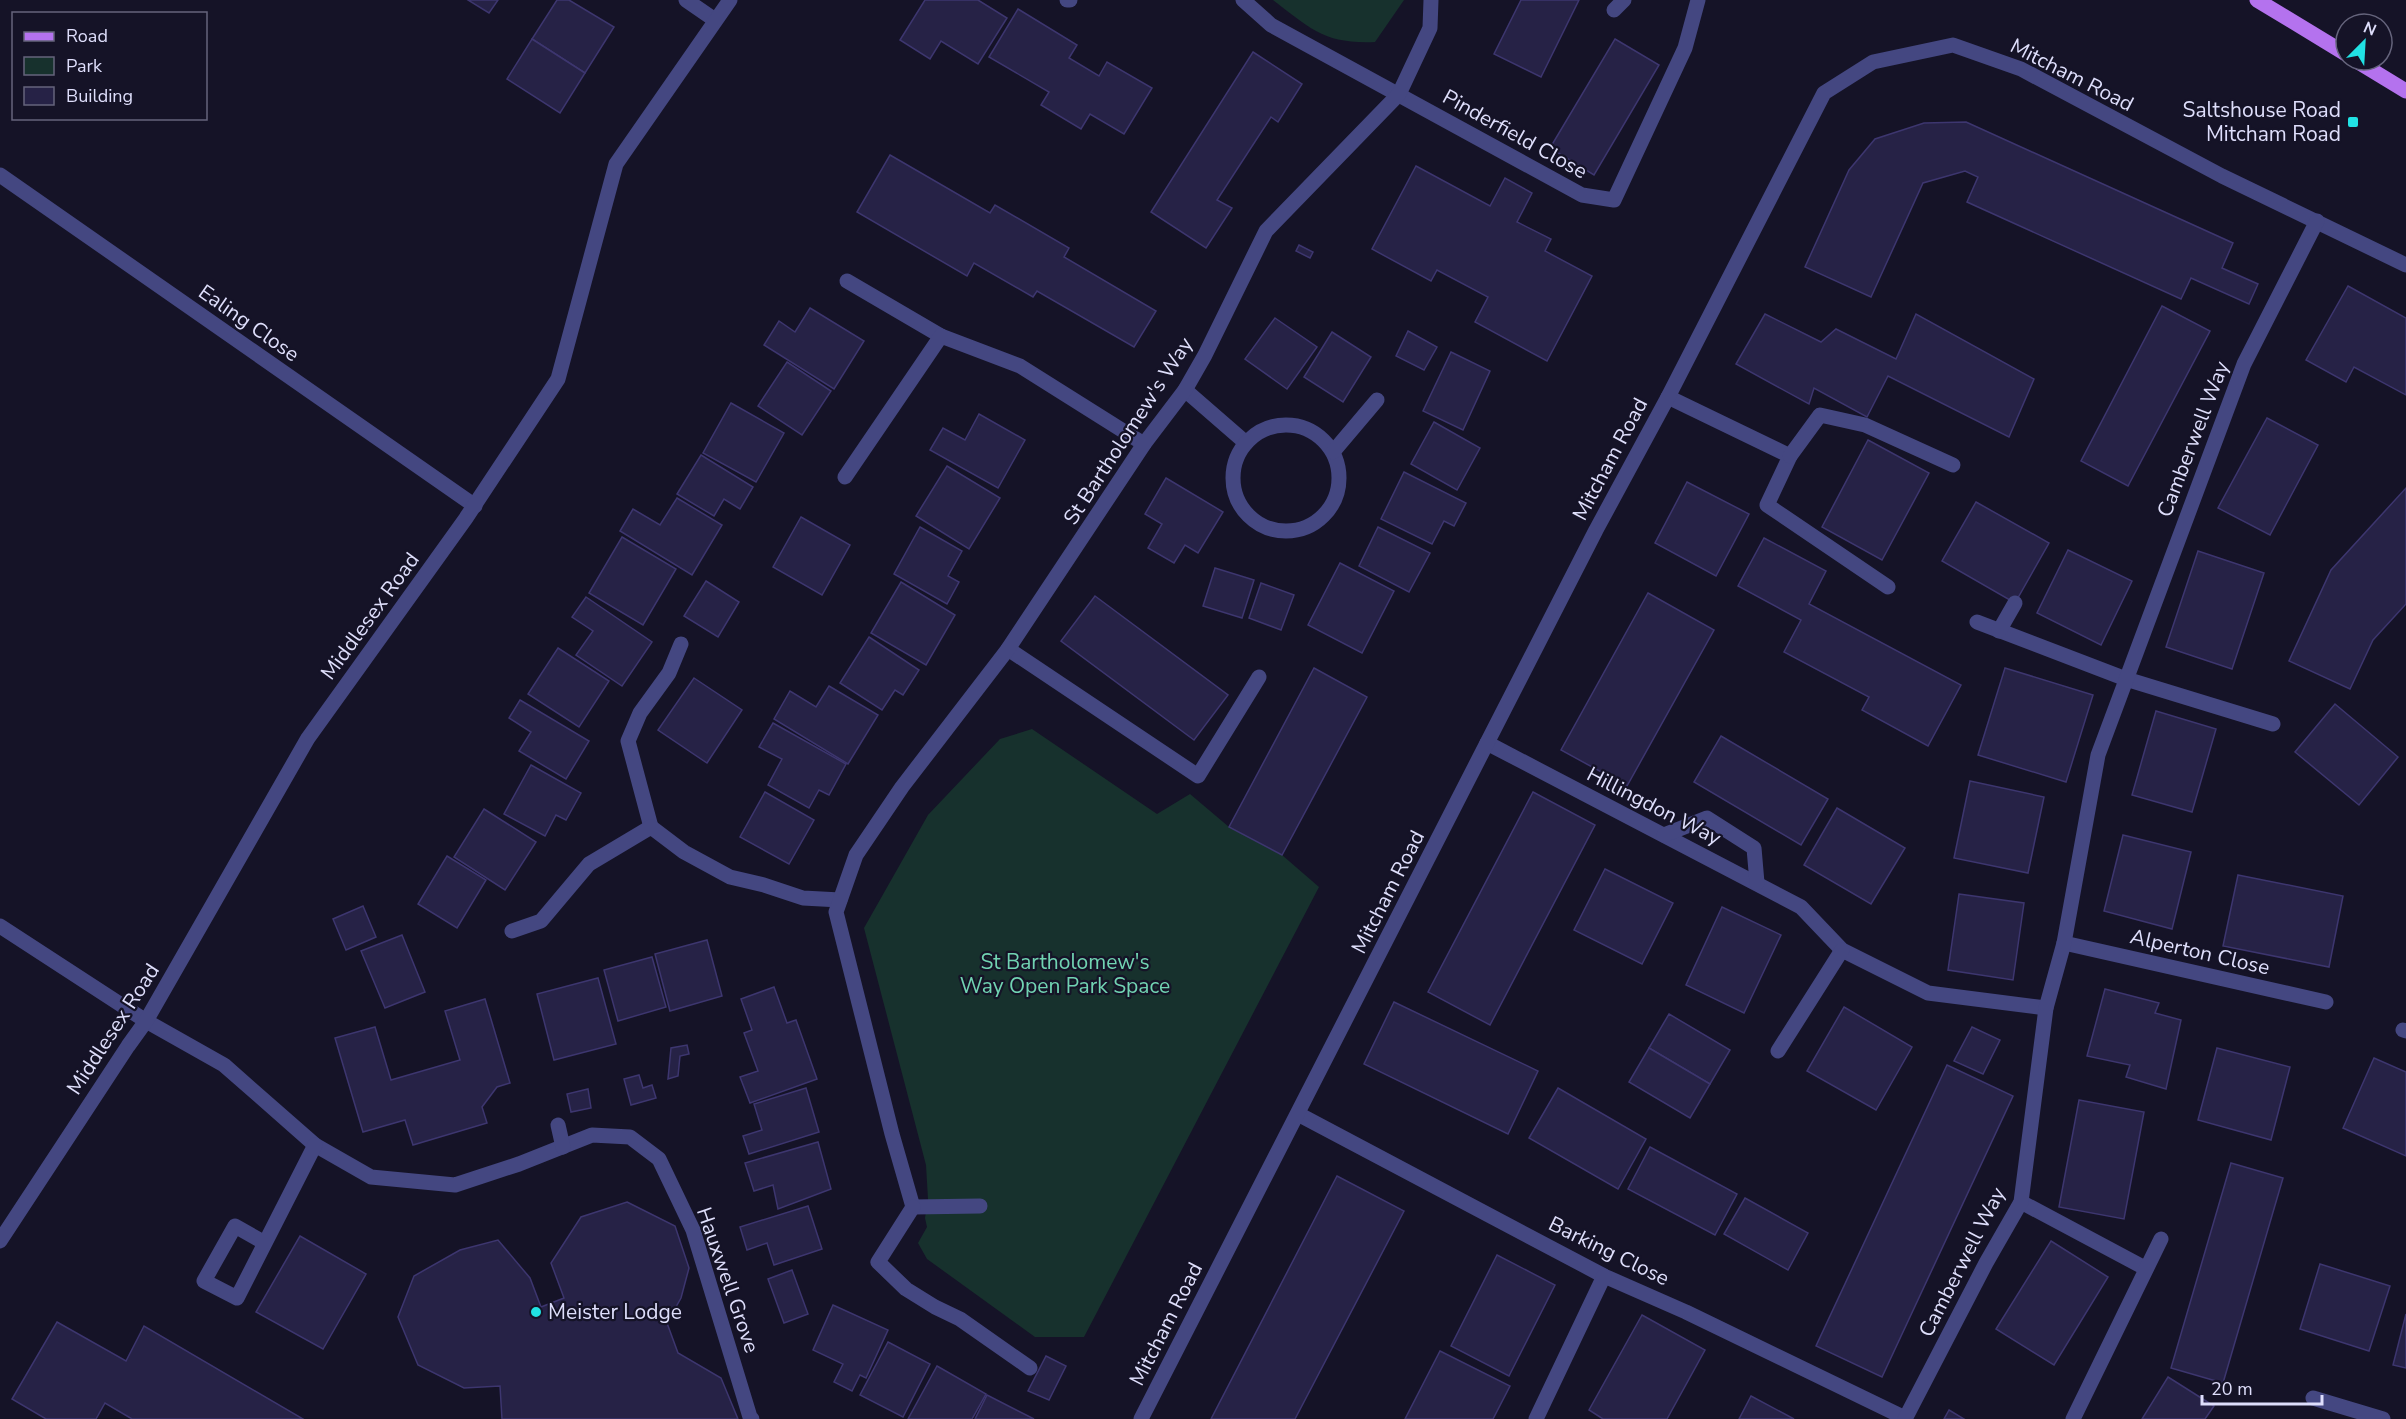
<svg xmlns="http://www.w3.org/2000/svg" width="2406" height="1419" font-family="'Nunito Sans',sans-serif">
<style>
.green{fill:#17312d}
.building{fill:#262246;stroke:#3d366f;stroke-width:1.5}
.lines{fill:none;stroke-linecap:round;stroke-linejoin:round}
.minor{stroke:#444781;stroke-width:15}
.major{stroke:#b472ee;stroke-width:15}
.poi-dot{fill:#21e2e4;stroke:#151327;stroke-width:2}
.labels{text-anchor:middle;dominant-baseline:central;stroke-width:4.5;stroke-linejoin:round;paint-order:stroke}
.street-label{font-size:21px;fill:#dedefb;stroke:#151327}
.poi-label{font-size:21px;fill:#dedefb;stroke:#151327;text-anchor:end}
.park-label{font-size:21px;fill:#71d3b2;stroke:#151327}
</style>
<rect width="100%" height="100%" fill="#151327"/>
<g class="green">
<path d="M1273,0H1404L1375,42C1324,44 1311,29 1273,0Z"/>
<polygon points="1032,729 1157,814 1190,794 1229,827 1282,855 1319,887 1084,1337 1035,1337 927,1259 918,1243 927,1227 925,1218 928,1199 926,1165 864,928 928,815 1000,739"/>
</g>
<g class="building">
<polygon points="468,0 498,0 489,13"/>
<polygon points="557,0 569,0 614,27 585,73 532,39"/>
<polygon points="925,0 978,0 1007,18 978,64 941,41 930,59 900,40"/>
<polygon points="1521,0 1579,0 1541,77 1494,54"/>
<polygon points="1018,9 1077,45 1069,58 1099,76 1107,62 1152,88 1124,134 1090,114 1081,129 1041,105 1049,92 989,57"/>
<polygon points="532,39 585,73 560,113 507,79"/>
<polygon points="1615,39 1659,65 1594,175 1550,148"/>
<polygon points="1253,52 1302,84 1278,122 1271,117 1217,200 1232,208 1206,248 1151,212"/>
<polygon points="1966,122 2233,243 2222,268 2258,284 2249,304 2191,278 2181,299 1967,202 1978,177 1965,171 1923,183 1871,297 1805,267 1849,170 1875,139 1924,123"/>
<polygon points="890,155 990,213 995,205 1069,248 1064,257 1156,311 1134,347 1037,291 1033,297 974,263 967,276 857,212"/>
<polygon points="1416,166 1490,206 1505,178 1532,193 1517,222 1551,239 1545,251 1592,276 1547,361 1475,322 1488,297 1437,270 1431,281 1372,249"/>
<polygon points="1299,245 1313,252 1310,258 1296,251"/>
<polygon points="2348,286 2406,318 2406,395 2354,367 2346,382 2306,360"/>
<polygon points="2162,306 2210,331 2128,486 2081,461"/>
<polygon points="810,308 864,341 834,389 764,345 779,321 795,332"/>
<polygon points="1765,314 1821,342 1836,329 1896,359 1916,314 2034,379 2009,437 1888,376 1867,417 1814,388 1809,404 1736,364"/>
<polygon points="1275,318 1317,347 1287,389 1245,359"/>
<polygon points="1408,331 1437,347 1424,370 1396,356"/>
<polygon points="1332,332 1371,357 1343,402 1304,377"/>
<polygon points="1451,352 1490,371 1463,430 1423,411"/>
<polygon points="787,362 831,391 802,435 758,406"/>
<polygon points="731,403 784,433 756,482 703,453"/>
<polygon points="979,414 1025,440 998,488 930,450 943,428 965,440"/>
<polygon points="2267,418 2318,445 2270,535 2218,508"/>
<polygon points="1434,422 1480,448 1457,490 1411,464"/>
<polygon points="1868,440 1929,473 1882,560 1822,527"/>
<polygon points="701,455 753,487 740,509 724,499 714,516 677,494"/>
<polygon points="947,466 1000,498 969,549 916,516"/>
<polygon points="1404,472 1466,503 1454,526 1444,521 1432,544 1381,519"/>
<polygon points="1166,478 1223,512 1198,553 1185,545 1174,563 1148,548 1162,524 1145,514"/>
<polygon points="1687,482 1749,514 1716,576 1655,543"/>
<polygon points="2406,488 2406,604 2373,640 2350,689 2289,661 2331,570"/>
<polygon points="677,498 722,525 692,575 620,531 633,509 660,525"/>
<polygon points="1976,502 2049,543 2015,603 1942,561"/>
<polygon points="801,517 850,545 822,595 773,567"/>
<polygon points="920,527 962,551 948,576 959,582 947,604 894,574"/>
<polygon points="1378,527 1430,553 1409,592 1359,566"/>
<polygon points="622,537 676,569 643,625 589,593"/>
<polygon points="1764,538 1826,571 1809,604 1961,685 1928,746 1862,710 1869,697 1784,652 1801,620 1738,586"/>
<polygon points="2068,550 2132,581 2101,645 2037,613"/>
<polygon points="2198,551 2264,573 2232,669 2166,647"/>
<polygon points="1340,563 1394,591 1362,653 1308,625"/>
<polygon points="1215,568 1254,580 1242,618 1203,606"/>
<polygon points="706,581 739,602 718,637 684,616"/>
<polygon points="901,582 955,615 926,665 871,633"/>
<polygon points="1261,583 1294,595 1281,630 1249,618"/>
<polygon points="1648,593 1714,630 1627,786 1561,750"/>
<polygon points="1095,596 1228,695 1194,740 1061,641"/>
<polygon points="586,597 652,642 622,686 576,655 593,631 572,617"/>
<polygon points="869,637 919,670 903,695 895,690 882,710 840,683"/>
<polygon points="558,648 609,681 579,727 528,694"/>
<polygon points="1314,668 1367,697 1282,855 1229,827"/>
<polygon points="2005,668 2093,695 2066,782 1978,755"/>
<polygon points="694,678 742,710 707,763 658,730"/>
<polygon points="829,686 878,715 848,764 774,719 790,691 816,707"/>
<polygon points="520,700 589,741 566,779 519,751 531,732 509,718"/>
<polygon points="2335,704 2398,757 2359,805 2295,752"/>
<polygon points="2156,711 2216,729 2192,812 2132,795"/>
<polygon points="773,723 846,764 829,795 819,790 809,808 768,785 782,759 759,747"/>
<polygon points="1721,736 1828,799 1801,845 1694,782"/>
<polygon points="531,765 581,793 566,820 556,815 545,836 504,814"/>
<polygon points="1970,781 2044,797 2028,873 1954,858"/>
<polygon points="765,792 814,820 789,864 740,837"/>
<polygon points="1533,792 1595,825 1490,1025 1428,992"/>
<polygon points="1837,808 1905,848 1871,904 1804,865"/>
<polygon points="484,809 536,842 505,890 454,857"/>
<polygon points="2123,835 2191,852 2172,929 2104,911"/>
<polygon points="447,856 486,880 457,928 418,904"/>
<polygon points="1605,869 1673,903 1642,964 1574,930"/>
<polygon points="2238,875 2343,896 2329,967 2223,946"/>
<polygon points="1959,894 2024,903 2013,980 1948,970"/>
<polygon points="363,906 376,937 346,950 333,919"/>
<polygon points="1722,907 1781,935 1744,1013 1686,985"/>
<polygon points="402,935 425,992 385,1008 361,951"/>
<polygon points="707,940 722,996 670,1011 655,954"/>
<polygon points="652,957 666,1007 618,1021 604,970"/>
<polygon points="598,978 616,1044 554,1060 537,994"/>
<polygon points="774,987 787,1023 796,1020 817,1079 750,1103 740,1077 758,1071 744,1033 752,1030 741,999"/>
<polygon points="2105,989 2159,1003 2155,1013 2181,1020 2166,1089 2126,1077 2130,1065 2087,1056"/>
<polygon points="485,999 510,1083 497,1087 482,1107 487,1123 413,1145 405,1120 363,1132 335,1038 375,1027 391,1080 460,1060 445,1011"/>
<polygon points="1394,1002 1538,1071 1508,1134 1364,1064"/>
<polygon points="1844,1007 1912,1047 1876,1110 1807,1071"/>
<polygon points="1669,1014 1730,1050 1710,1084 1649,1048"/>
<polygon points="1972,1027 2000,1040 1983,1074 1954,1061"/>
<polygon points="687,1045 689,1054 680,1056 678,1076 668,1079 671,1048"/>
<polygon points="1649,1048 1710,1084 1690,1118 1629,1082"/>
<polygon points="2217,1048 2290,1067 2271,1140 2198,1120"/>
<polygon points="2374,1058 2406,1072 2406,1156 2343,1128"/>
<polygon points="1947,1065 2013,1096 1882,1377 1816,1346"/>
<polygon points="639,1075 643,1088 652,1085 656,1098 631,1105 624,1079"/>
<polygon points="806,1088 819,1132 749,1154 743,1136 762,1130 754,1104"/>
<polygon points="1558,1088 1646,1139 1618,1189 1529,1138"/>
<polygon points="588,1089 591,1108 571,1112 567,1094"/>
<polygon points="2079,1100 2144,1112 2124,1219 2059,1207"/>
<polygon points="818,1142 831,1189 778,1209 773,1185 754,1191 745,1163"/>
<polygon points="1650,1147 1737,1194 1715,1235 1628,1189"/>
<polygon points="2231,1163 2283,1178 2223,1383 2171,1368"/>
<polygon points="1337,1176 1404,1211 1295,1419 1211,1419"/>
<polygon points="1745,1198 1808,1233 1788,1270 1724,1234"/>
<polygon points="627,1202 675,1226 689,1268 681,1298 667,1323 678,1353 721,1378 738,1419 502,1419 500,1386 464,1388 418,1365 398,1317 414,1276 460,1250 498,1240 530,1278 541,1307 564,1298 551,1263 581,1217"/>
<polygon points="808,1206 822,1249 774,1265 767,1243 747,1250 740,1227"/>
<polygon points="300,1236 366,1274 323,1349 256,1312"/>
<polygon points="2051,1241 2108,1277 2054,1365 1996,1329"/>
<polygon points="1497,1255 1555,1285 1509,1376 1451,1346"/>
<polygon points="2320,1264 2390,1286 2369,1351 2300,1329"/>
<polygon points="792,1270 808,1314 784,1323 768,1279"/>
<polygon points="833,1305 888,1330 866,1378 860,1375 852,1391 834,1382 843,1364 813,1350"/>
<polygon points="2406,1314 2406,1368 2393,1365"/>
<polygon points="1642,1315 1705,1350 1667,1419 1603,1419 1589,1410"/>
<polygon points="57,1322 126,1361 144,1326 303,1419 132,1419 105,1403 96,1419 46,1419 12,1399"/>
<polygon points="888,1342 930,1364 903,1417 860,1395"/>
<polygon points="1440,1351 1510,1386 1493,1419 1405,1419"/>
<polygon points="1046,1356 1066,1366 1049,1400 1028,1391"/>
<polygon points="937,1366 986,1394 972,1419 908,1419"/>
<polygon points="2168,1377 2214,1406 2205,1419 2142,1419"/>
<polygon points="987,1395 1034,1419 975,1419"/>
<polygon points="1751,1396 1794,1419 1739,1419"/>
<polygon points="1949,1410 1964,1419 1944,1419"/>
</g>
<g class="lines">
<g class="minor">
<polyline points="686,0 715,20"/>
<polyline points="1067,0 1070,0"/>
<polyline points="1243,0 1271,25 1582,195 1614,200 1685,48 1698,0"/>
<polyline points="1614,10 1624,0"/>
<polyline points="0,175 475,506"/>
<polyline points="847,281 941,336"/>
<polyline points="1185,390 1246,443"/>
<polyline points="1668,397 1790,456 1767,505 1888,587"/>
<circle cx="1286" cy="478" r="53"/>
<polyline points="1333,452 1377,400"/>
<polyline points="1790,456 1820,415 1865,425 1953,465"/>
<polyline points="845,477 941,336 1020,366 1144,444"/>
<polyline points="1977,622 2126,679 2273,724"/>
<polyline points="1999,631 2015,603"/>
<polyline points="1008,649 1198,776 1259,677"/>
<polyline points="1487,743 1801,907 1842,950 1928,993 2046,1008"/>
<polyline points="651,827 628,741 640,713 669,673 681,644"/>
<polyline points="1664,835 1707,818 1754,848 1757,883"/>
<polyline points="0,926 146,1021 224,1065 315,1145 371,1177 455,1185 519,1164 592,1135 630,1137 659,1159 693,1230 750,1417 752,1419"/>
<polyline points="512,931 541,921 589,864 651,827 684,852 730,877 764,885 803,898 840,900"/>
<polyline points="2064,943 2326,1002"/>
<polyline points="2403,1030 2406,1031"/>
<polyline points="1778,1051 1842,950"/>
<polyline points="1298,1114 1604,1276 1686,1312 1905,1418"/>
<polyline points="558,1125 563,1147"/>
<polyline points="2021,1202 2145,1268"/>
<polyline points="980,1206 913,1207 892,1134 836,912 856,855 902,787 1008,649 1144,444 1185,390 1205,355 1266,231 1399,94 1430,28 1431,0"/>
<polyline points="913,1207 878,1262 906,1289 935,1307 960,1319 1030,1368"/>
<polyline points="0,1241 128,1046 146,1021 308,738 466,518 558,379 616,164 730,0"/>
<polyline points="265,1243 235,1226 204,1281 237,1298 315,1145"/>
<polyline points="2313,1398 2383,1419"/>
<polyline points="1141,1419 1596,530 1668,397 1824,93 1873,62 1953,45 2021,69 2222,176 2406,265"/>
<polyline points="1536,1419 1604,1276"/>
<polyline points="1905,1419 1986,1263 2021,1202 2046,1008 2064,943 2098,755 2244,364 2317,221"/>
<polyline points="2073,1419 2161,1239"/>
</g>
<g class="major">
<polyline points="2257,0 2346,54"/>
<polyline points="2355,60 2406,91"/>
</g>
</g>
<g class="poi-dot">
<rect x="2347" y="116" width="12" height="12" rx="3"/>
<circle cx="536" cy="1312" r="6"/>
</g>
<g class="labels">
<g class="street-label">
<text transform="translate(2072 75) rotate(27)">Mitcham Road</text>
<text transform="translate(1515 134) rotate(29)">Pinderfield Close</text>
<text transform="translate(249 323) rotate(35)">Ealing Close</text>
<text transform="translate(1128 431) rotate(-57)">St Bartholomew's Way</text>
<text transform="translate(2193 439) rotate(-69)">Camberwell Way</text>
<text transform="translate(1610 459) rotate(-62)">Mitcham Road</text>
<text transform="translate(370 616) rotate(-54)">Middlesex Road</text>
<text transform="translate(1654 806) rotate(27)">Hillingdon Way</text>
<text transform="translate(1388 892) rotate(-63)">Mitcham Road</text>
<text transform="translate(2200 952) rotate(13)">Alperton Close</text>
<text transform="translate(113 1029) rotate(-57)">Middlesex Road</text>
<text transform="translate(1609 1251) rotate(26)">Barking Close</text>
<text transform="translate(1962 1262) rotate(-63)">Camberwell Way</text>
<text transform="translate(728 1280) rotate(71)">Hauxwell Grove</text>
<text transform="translate(1166 1324) rotate(-63)">Mitcham Road</text>
</g>
<g class="poi-label">
<text x="2341" y="110">Saltshouse Road<tspan x="2341" dy="24">Mitcham Road</tspan></text>
<text x="548" y="1312" text-anchor="start">Meister Lodge</text>
</g>
<g class="park-label">
<text x="1065" y="962">St Bartholomew's<tspan x="1065" dy="24">Way Open Park Space</tspan></text>
</g>
</g>
<rect x="12" y="12" width="195" height="108" fill="#151327" stroke="#65647c" stroke-width="1.5"/>
<rect x="24" y="32" width="30" height="9" fill="#b472ee" stroke="#65647c" stroke-width="1.5"/>
<text x="66" y="42" font-size="18" fill="#dedefb">Road</text>
<rect x="24" y="57" width="30" height="18" fill="#17312d" stroke="#65647c" stroke-width="1.5"/>
<text x="66" y="72" font-size="18" fill="#dedefb">Park</text>
<rect x="24" y="87" width="30" height="18" fill="#262246" stroke="#65647c" stroke-width="1.5"/>
<text x="66" y="102" font-size="18" fill="#dedefb">Building</text>
<g transform="translate(2364 42) rotate(24)"><circle r="28" fill="#151327" stroke="#65647c" stroke-width="1.5"/>
<path d="M0-4.5L10 22L0 15L-10 22Z" fill="#21e2e4"/>
<text y="-9" font-size="16" font-weight="bold" text-anchor="middle" fill="#dedefb">N</text>
</g>
<path d="M2202 1395v9h120v-9" fill="none" stroke="#dedefb" stroke-width="3"/>
<text x="2211" y="1395" font-size="18" fill="#dedefb" stroke="#151327" stroke-width="4.5" paint-order="stroke">20 m</text>
</svg>
